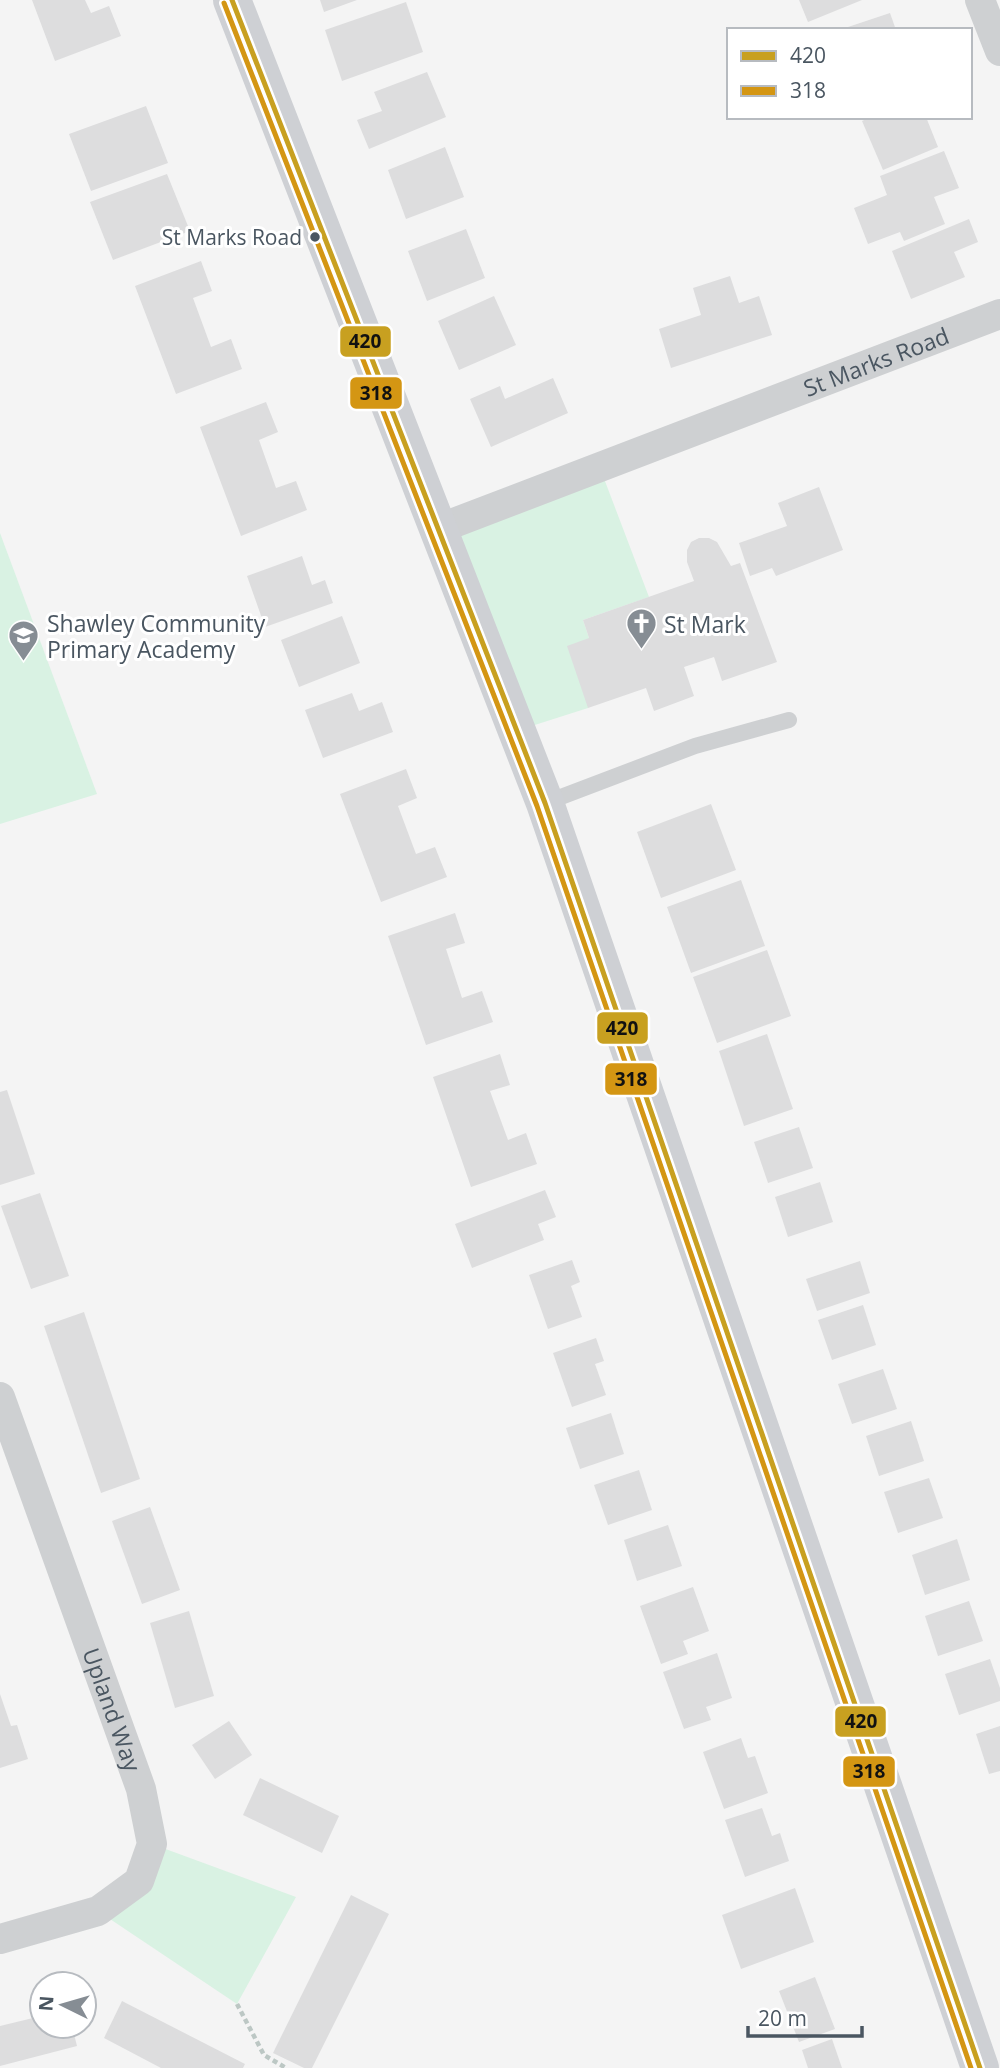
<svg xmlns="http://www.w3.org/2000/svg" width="1000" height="2068" font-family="'Open Sans',sans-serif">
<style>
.green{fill:#d9f2e3}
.building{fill:#ddddde}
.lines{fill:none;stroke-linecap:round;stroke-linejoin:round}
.path{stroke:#bcc7c4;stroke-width:4.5;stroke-dasharray:5 3.5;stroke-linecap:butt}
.service{stroke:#ced0d2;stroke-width:16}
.minor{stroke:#ced0d2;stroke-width:30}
.secondary{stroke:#ced0d4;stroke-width:38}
.bus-1-casing{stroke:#fff;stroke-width:10}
.bus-2-casing{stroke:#fff;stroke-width:10}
.bus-1{stroke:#c8a020;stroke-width:5}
.bus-2{stroke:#d49613;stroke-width:5}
.bus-dot{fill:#4a5661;stroke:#fff;stroke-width:2.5}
.labels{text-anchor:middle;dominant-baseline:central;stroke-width:6;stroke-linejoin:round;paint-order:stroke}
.bus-label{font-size:21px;fill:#4a5661;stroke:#fff;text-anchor:end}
.street-label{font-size:23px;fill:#4a5661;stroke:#fff}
.poi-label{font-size:23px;fill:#4a5661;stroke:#fff;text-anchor:start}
.line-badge{stroke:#fff;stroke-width:2.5}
.pale-badge-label{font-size:19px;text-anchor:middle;font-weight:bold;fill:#111}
</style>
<rect width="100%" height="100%" fill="#f4f4f4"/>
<g class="green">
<polygon points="600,468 649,597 583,620 589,638 588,708 516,731 438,529"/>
<polygon points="0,533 97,794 0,824"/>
<polygon points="152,1844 296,1897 237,2004 98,1911"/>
</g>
<g class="building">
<polygon points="32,0 85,0 91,13 109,6 121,36 55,61"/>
<polygon points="320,0 357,0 324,12"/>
<polygon points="799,0 862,0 808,22"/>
<polygon points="406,2 423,52 342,81 325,30"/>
<polygon points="890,13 896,30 842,30 842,29"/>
<polygon points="427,72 446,117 369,149 357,120 382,111 374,92"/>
<polygon points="146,106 168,163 91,191 69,134"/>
<polygon points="871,117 926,117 938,147 883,170 862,121"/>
<polygon points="445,147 464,197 406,219 388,170"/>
<polygon points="944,151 959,188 934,197 945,224 904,241 900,232 868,244 854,208 887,195 880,176"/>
<polygon points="167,174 190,231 113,260 90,202"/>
<polygon points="969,219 978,242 954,252 965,277 911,299 892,251"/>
<polygon points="466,229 485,278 427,301 408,251"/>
<polygon points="201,261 212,291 193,298 211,347 231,339 242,369 176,394 135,286"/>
<polygon points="730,276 739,303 759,296 772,335 671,368 659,329 701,315 693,288"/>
<polygon points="494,296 516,345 459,370 438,321"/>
<polygon points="553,378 568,413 491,447 470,399 500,386 505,399"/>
<polygon points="266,402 278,432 259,440 276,488 296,481 307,510 241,536 200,427"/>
<polygon points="819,487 843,550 776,576 772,568 750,576 739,543 787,526 778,503"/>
<polygon points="699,538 709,538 717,542 731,566 740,563 777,662 722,681 714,657 684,667 694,696 654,711 646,688 588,708 567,646 589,638 583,620 694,581 687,562 687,550 691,542"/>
<polygon points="302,556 312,585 325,580 333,603 265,627 247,576"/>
<polygon points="342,616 360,663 299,687 281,640"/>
<polygon points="352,693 359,711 382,702 393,732 323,758 305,710"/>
<polygon points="406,769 417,798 398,806 416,854 435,847 447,877 381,902 340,794"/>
<polygon points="711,804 736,870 661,898 637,832"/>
<polygon points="741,880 765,946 691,973 667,907"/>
<polygon points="455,913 465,943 446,949 462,998 482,991 493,1022 426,1045 388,936"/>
<polygon points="767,950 791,1016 717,1043 693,977"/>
<polygon points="767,1034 793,1109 744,1126 719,1051"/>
<polygon points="500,1054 510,1085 490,1091 508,1140 526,1133 537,1164 471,1187 433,1077"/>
<polygon points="7,1090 35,1174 0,1185 0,1092"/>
<polygon points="799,1127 813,1168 768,1183 754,1142"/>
<polygon points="820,1182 833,1222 788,1237 775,1197"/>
<polygon points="545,1190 556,1217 538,1224 544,1240 472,1268 455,1224"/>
<polygon points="40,1193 69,1276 31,1289 1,1206"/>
<polygon points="572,1260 580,1282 571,1286 582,1317 548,1329 529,1275"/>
<polygon points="860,1261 870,1293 817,1311 806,1279"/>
<polygon points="863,1305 876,1345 832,1360 818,1320"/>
<polygon points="84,1312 140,1479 101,1493 44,1326"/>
<polygon points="596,1338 604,1361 595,1364 606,1395 572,1407 553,1353"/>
<polygon points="883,1369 897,1409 852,1424 838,1384"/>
<polygon points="611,1413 624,1454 580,1469 566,1428"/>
<polygon points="911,1421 924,1461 879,1476 866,1436"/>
<polygon points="639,1470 652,1510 608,1525 594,1485"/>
<polygon points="929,1478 943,1518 898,1533 884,1492"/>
<polygon points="150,1507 180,1590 142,1604 112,1521"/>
<polygon points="668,1525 682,1566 637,1581 624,1540"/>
<polygon points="957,1539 970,1580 925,1595 912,1555"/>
<polygon points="693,1587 709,1631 683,1641 688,1654 661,1664 640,1606"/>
<polygon points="969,1601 983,1641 938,1656 925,1616"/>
<polygon points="189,1611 214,1696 175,1708 150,1623"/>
<polygon points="717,1653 732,1698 706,1707 711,1720 684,1729 663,1672"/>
<polygon points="990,1659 1000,1688 1000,1701 959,1715 945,1674"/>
<polygon points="0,1694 11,1726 17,1725 28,1759 0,1768"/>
<polygon points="229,1721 252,1755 215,1779 192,1745"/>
<polygon points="1000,1726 1000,1771 989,1774 976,1734"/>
<polygon points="741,1738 748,1758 755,1756 768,1793 724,1809 703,1752"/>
<polygon points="260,1778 339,1816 322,1853 243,1815"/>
<polygon points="762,1808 772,1836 780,1833 789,1861 745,1877 725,1820"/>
<polygon points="795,1888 814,1942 741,1969 722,1915"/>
<polygon points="351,1895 389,1914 312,2068 304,2068 273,2053"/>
<polygon points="815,1977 835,2029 799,2042 779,1991"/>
<polygon points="122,2001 245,2064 243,2068 161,2068 104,2038"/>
<polygon points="42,2008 42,2026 72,2026 77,2046 0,2066 0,2026 33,2018 31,2011"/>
<polygon points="832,2039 842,2068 808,2068 802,2050"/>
</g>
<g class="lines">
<polyline class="path" points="237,2004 264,2055 286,2068"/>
<polyline class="service" points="545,803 695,746 789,720"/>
<g class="minor">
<polyline points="980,0 1000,51"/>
<path id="s1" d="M438,529L1000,314"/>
<path id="s2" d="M0,1397L141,1789L152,1844L139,1881L98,1911L0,1939"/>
</g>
<polyline class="secondary" points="232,0 545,803 980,2068"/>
<defs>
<polyline id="bus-1" points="232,0 545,803 980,2068"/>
<polyline id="bus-2" points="224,3 537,806 971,2068"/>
</defs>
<use href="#bus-1" class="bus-1-casing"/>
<use href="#bus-2" class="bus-2-casing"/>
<use href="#bus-1" class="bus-1"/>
<use href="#bus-2" class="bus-2"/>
</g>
<defs>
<symbol id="church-pin" viewBox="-11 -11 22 30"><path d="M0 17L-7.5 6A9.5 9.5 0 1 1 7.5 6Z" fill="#868d94" stroke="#fff"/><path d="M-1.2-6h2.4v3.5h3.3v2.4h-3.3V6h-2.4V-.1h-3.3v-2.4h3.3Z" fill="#fff"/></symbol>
<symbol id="school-pin" viewBox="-11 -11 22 30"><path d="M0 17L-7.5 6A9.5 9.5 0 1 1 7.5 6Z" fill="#868d94" stroke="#fff"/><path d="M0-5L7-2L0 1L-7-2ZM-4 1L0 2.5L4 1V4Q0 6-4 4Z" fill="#fff"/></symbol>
</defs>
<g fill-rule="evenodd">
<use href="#church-pin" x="624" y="606" width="35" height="47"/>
<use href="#school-pin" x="6" y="618" width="35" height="47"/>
</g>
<circle class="bus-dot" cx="315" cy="237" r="6"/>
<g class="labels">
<g class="bus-label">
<text x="302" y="237">St Marks Road</text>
</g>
<g class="street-label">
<text stroke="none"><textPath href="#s1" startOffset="469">St Marks Road</textPath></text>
<text stroke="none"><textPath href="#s2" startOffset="332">Upland Way</textPath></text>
</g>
<g class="poi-label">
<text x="47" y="623">Shawley Community<tspan x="47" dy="26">Primary Academy</tspan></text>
<text x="664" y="624">St Mark</text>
</g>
</g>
<g class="line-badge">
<rect x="339" y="325" width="53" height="33" rx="7" fill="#c8a020"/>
<rect x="349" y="376" width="54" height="34" rx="7" fill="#d49613"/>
<rect x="596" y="1011" width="53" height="34" rx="7" fill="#c8a020"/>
<rect x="604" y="1062" width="54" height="34" rx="7" fill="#d49613"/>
<rect x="834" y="1705" width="53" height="33" rx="7" fill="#c8a020"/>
<rect x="842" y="1755" width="54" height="33" rx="7" fill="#d49613"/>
</g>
<g class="pale-badge-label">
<text x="365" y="348">420</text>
<text x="376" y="400">318</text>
<text x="622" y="1035">420</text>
<text x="631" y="1086">318</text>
<text x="861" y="1728">420</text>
<text x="869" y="1778">318</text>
</g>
<rect x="727" y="28" width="245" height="91" fill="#ffffff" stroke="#b7bbc0" stroke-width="2"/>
<rect x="741" y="51" width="35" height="10" fill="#c8a020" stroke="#b7bbc0" stroke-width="2"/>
<text x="790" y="63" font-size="21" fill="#4a5661">420</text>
<rect x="741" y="86" width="35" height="10" fill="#d49613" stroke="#b7bbc0" stroke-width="2"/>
<text x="790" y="98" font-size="21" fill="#4a5661">318</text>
<g transform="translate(63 2005) rotate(275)"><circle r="33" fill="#ffffff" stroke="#b7bbc0" stroke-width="2"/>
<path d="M0-5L12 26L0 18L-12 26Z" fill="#868d94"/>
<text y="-10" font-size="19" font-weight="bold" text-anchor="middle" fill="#4a5661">N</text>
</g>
<path d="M748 2026v10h114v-10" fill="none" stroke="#4a5661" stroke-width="3.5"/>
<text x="758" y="2026" font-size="21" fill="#4a5661" stroke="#ffffff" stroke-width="5" paint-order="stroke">20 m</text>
</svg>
